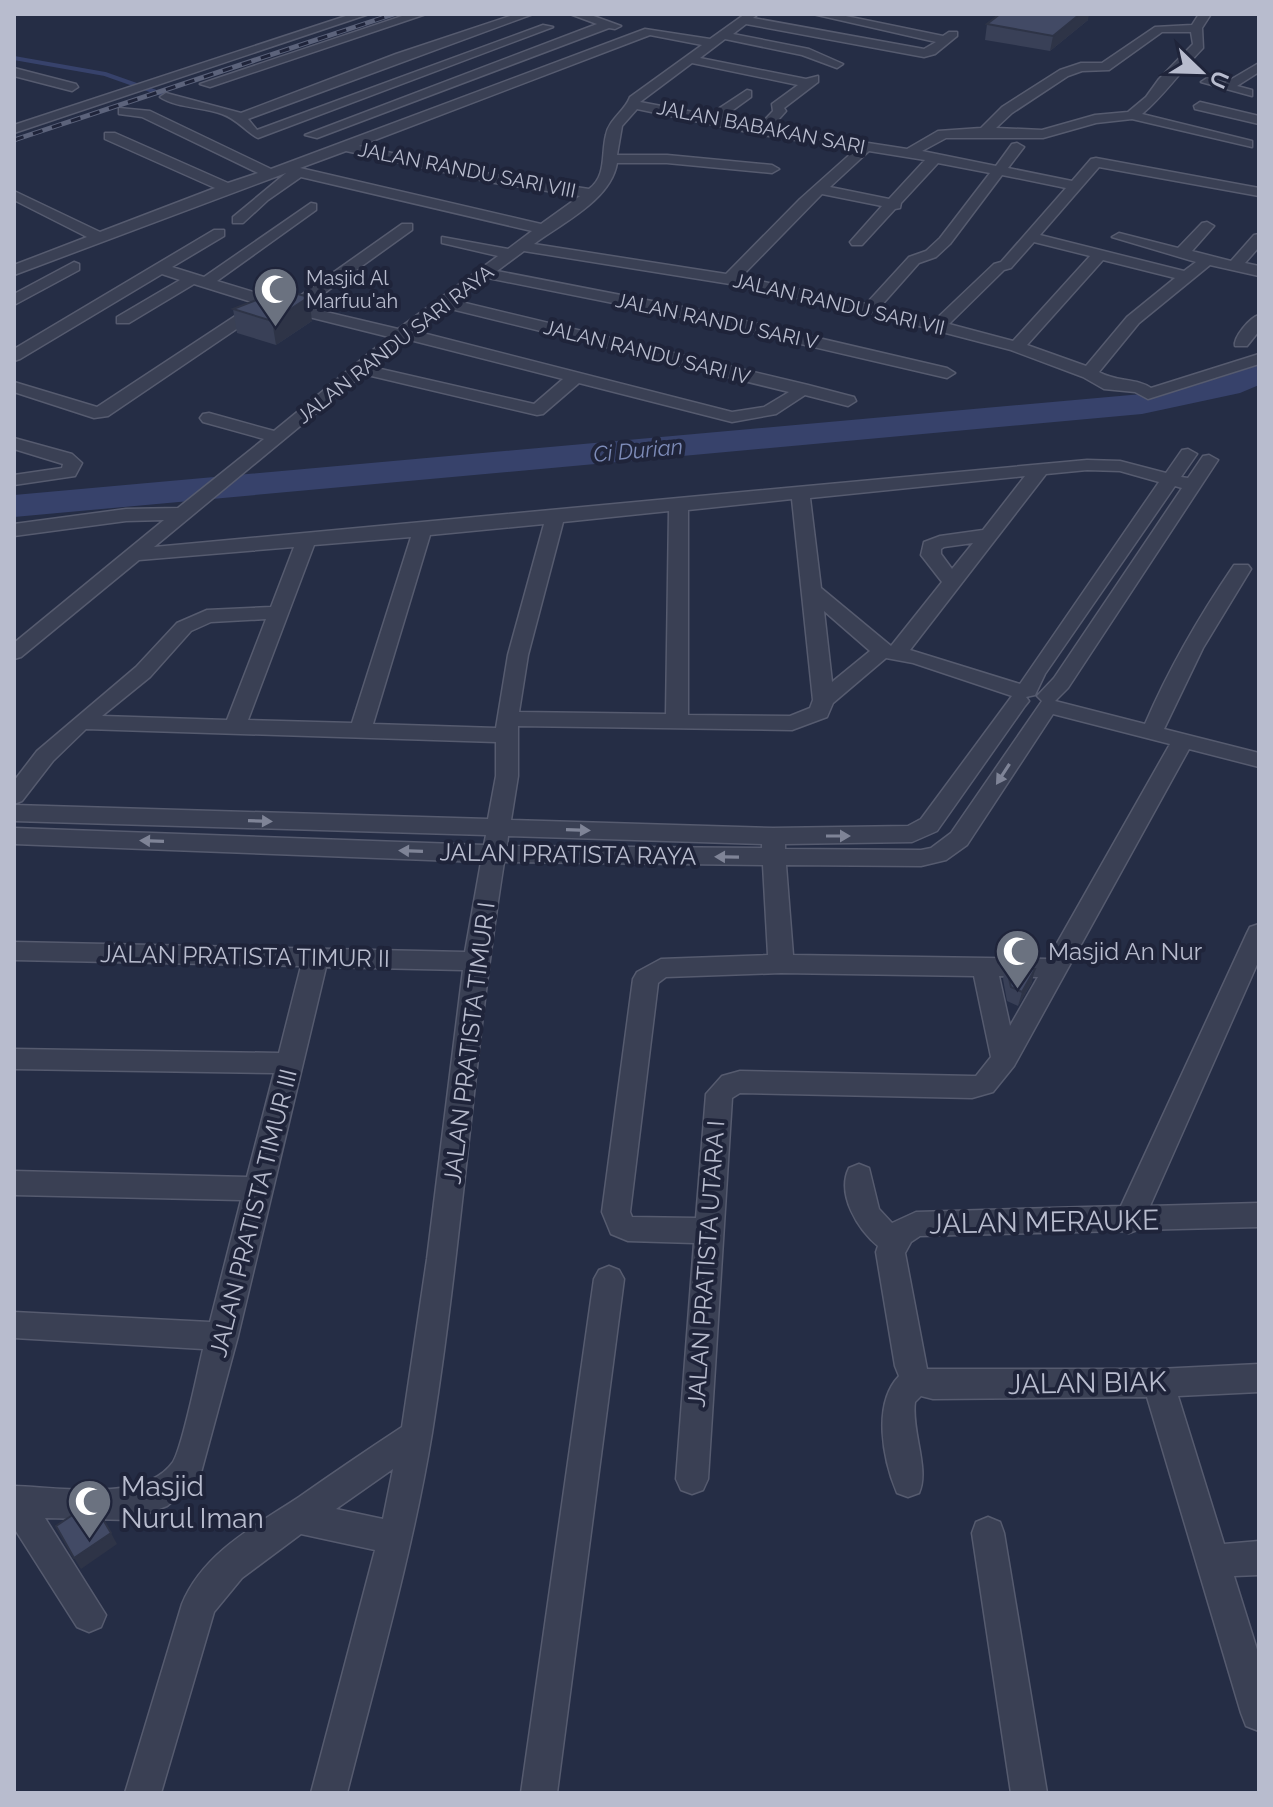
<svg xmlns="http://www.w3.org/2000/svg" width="1273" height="1807" font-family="Raleway,sans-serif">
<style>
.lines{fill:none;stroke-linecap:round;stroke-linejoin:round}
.stream{stroke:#37426b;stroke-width:4}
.river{fill:#37426b;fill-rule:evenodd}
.minor-casing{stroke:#565b6f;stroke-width:3}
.minor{fill:#3a4054;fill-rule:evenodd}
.rail-casing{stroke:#5c637b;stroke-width:5}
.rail{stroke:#1f243a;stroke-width:3;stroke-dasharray:10;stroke-linecap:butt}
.wall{fill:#394057}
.shaded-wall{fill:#2e3447}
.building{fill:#424a65;stroke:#2e3447;stroke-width:2}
.oneway{fill:#7f8497}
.labels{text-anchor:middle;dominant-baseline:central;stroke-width:8;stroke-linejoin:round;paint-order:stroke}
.far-street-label{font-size:20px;fill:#b8bcce;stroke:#1f243a}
.far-poi-label{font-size:20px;fill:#b8bcce;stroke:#1f243a;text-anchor:start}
.far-water-label{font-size:22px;font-style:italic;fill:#7d8bb7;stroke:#1f243a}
.street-label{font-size:24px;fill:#b8bcce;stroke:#1f243a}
.poi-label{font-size:24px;fill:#b8bcce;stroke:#1f243a;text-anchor:start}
.near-street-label{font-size:28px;fill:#b8bcce;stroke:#1f243a}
.near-poi-label{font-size:28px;fill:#b8bcce;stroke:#1f243a;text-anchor:start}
</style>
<rect width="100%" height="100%" fill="#252d45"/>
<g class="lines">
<polyline class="stream" points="14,58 105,74 173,98"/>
<polygon class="river" points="1259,363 1259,385 1240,393 1142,414 14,517 14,495 1142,394 1219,378"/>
<defs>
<g id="minor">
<polygon points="352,14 369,14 14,133 14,125"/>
<polygon points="408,14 426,14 210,87 200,84"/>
<path d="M516,14H533L248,119L257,130L543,25L553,27L258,138C246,132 237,119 222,114C203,107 176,108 160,97L166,93L241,113L396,54Z"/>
<polygon points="570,14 588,14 621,26 615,29 609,28 317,138 305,135 597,24"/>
<path d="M745,14H758L753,18L924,49L936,42L813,14H836L943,36L949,32H957V36L935,54L924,57L746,24L733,34L809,49L843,64L837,68L802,55L725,39L700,58L806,79L818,76V82L784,108L786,111L771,128L907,149L938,131L981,128L1002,107L1060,70L1081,63H1102L1155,27L1192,25L1199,14H1211L1202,28L1203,48C1183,68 1163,97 1142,114L1252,141V147L1132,119L1096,123L1043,138H946L922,151L996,166L1012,144L1017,143L1024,147L1008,168L1072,181L1091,159L1096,158L1259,188V196L1099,167L1040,235L1184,271L1196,262L1112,237L1119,233L1178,248L1202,223L1207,222L1214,226L1192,251L1231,261L1254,235L1259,234V247L1245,263L1259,266V276L1210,265L1139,323L1099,372C1117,382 1137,378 1151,388L1259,354V364L1148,399L1135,392L1104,389L1083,377L1011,350L869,313L730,284L524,251L497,271L698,310L947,368L955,373L947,378L698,320L488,278L457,301L808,385L854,397L856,401L848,406L805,395L776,414L732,422L579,383L543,414L537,415L363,374L154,547L1087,460L1120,461L1166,473L1182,450L1188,449L1197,454L1181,477L1188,478L1203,456L1209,455L1218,460L1068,688L1055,701L1145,724C1169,668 1200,615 1234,565H1248L1251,569L1203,648L1164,729L1259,753V767L1189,749L1014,1066L993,1092L972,1098L740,1093L732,1098L708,1479L703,1490L692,1494L681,1490L676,1479L694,1243L628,1241L611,1234L602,1212L633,979L637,972L661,959L768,955L763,865L504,862C474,1052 462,1244 432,1433C412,1555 377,1674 347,1793H311L375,1550L301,1534L242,1578L214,1612L161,1793H125L182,1604C203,1553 255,1526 299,1497C333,1473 367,1450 402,1427L427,1259L463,970L326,967L238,1336L199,1480L167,1506L131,1520L45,1518L106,1615L101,1627L89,1632L77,1627L14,1528V1486C59,1487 144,1503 173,1462C182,1449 198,1370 203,1349L14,1338V1312L210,1322L241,1200L14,1195V1171L247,1177L274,1073L14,1069V1049L279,1053L301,966L14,960V942L465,952L481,862L14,844V828L484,845L486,835L14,821V805L488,819L496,776V742L86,729L53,761L22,801L14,804V781L37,751L136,667L177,623L207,610L271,607L294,547L139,560L21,657L14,659V643L164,520L126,521L14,536V524L126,509L178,508L264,439L203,422L200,418L203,414L209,413L274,431L389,337L269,307L108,416L94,418L14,392V382L97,407L255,303L194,284L129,323H117V317L180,280L162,274L20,359L14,361V349L214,230H224V236L172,267L204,277L311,203L316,204V210L217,281L290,303L402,224H412V230L305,307L398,329L498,256L442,243V237L508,249L532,231L301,177L268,200L243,223H233V217L286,173L14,275V265L87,237L14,200V191L100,232L215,188L105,139V133H115L228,183L258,173L142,117L119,114V108L150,111L271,169L645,29L710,39ZM1162,32H1191L1193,44L1159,79L1146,97L1128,112L1095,115L1042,130L996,128L1012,113L1068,76L1082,71L1109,70ZM650,35L702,45L630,97C625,111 609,119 606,135C601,154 607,176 589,189L495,175L359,146ZM692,63L798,85L772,104L773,111L759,126L722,118L751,97V91L747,90L709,115L640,102ZM637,109L762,135L856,149L800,199L726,274L534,244C562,223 611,200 617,163H667L772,173L779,169L772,165L667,155H617L622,126ZM346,151L495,183L580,196L541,224L300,168ZM869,151L925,160L889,199L830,187ZM938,163L990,173L940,238L926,251L909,257L866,304L741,277L822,194L882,206L850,242L852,245H862L895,209L900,208L901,203ZM1002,175L1066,188L1001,262L994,264L934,321L880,307L919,263L936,257L950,244ZM1034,242L1090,256L1013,341L949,324L1004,270L1011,268ZM1103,260L1175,278L1127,317L1086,366L1027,345ZM447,308L789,392L764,407L732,412L415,331ZM406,339L563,379L534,404L372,367ZM1087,470L1120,471L1159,482L1020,684L910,650L1046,474ZM1025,476L983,530L940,536L924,542L921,555L942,582L891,646L821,588L810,498ZM1175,486L1182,488L1054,678L1037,696L1042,701L951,833L931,848L921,850L785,849V844L912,842L937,831L1025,706L1029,701L1026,697L1035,695L1045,674ZM792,499L813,700L810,708L790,716L688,715V510ZM669,511L666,714L519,712L528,655L563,522ZM544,524L508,655L496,728L373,724L430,535ZM411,537L352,723L248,720L314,545ZM973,543L952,569L941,554V549L944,547ZM824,611L870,651L832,682ZM266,619L227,720L102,716L150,677L191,631L211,622ZM886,658L913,663L1012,696L921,819L908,826L773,828L511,820L518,776V726L792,730L827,717L833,703ZM1053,714L1170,744L1048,959L793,955L786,865L921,866L946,860L967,845ZM508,836L762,844V848L507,846ZM781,973L974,976L991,1057L976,1076H972L740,1071L722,1076L706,1094L696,1218L632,1217L630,1212L658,983L666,977ZM999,976L1038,977L1010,1026ZM393,1469L383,1519L336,1509Z"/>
<polygon points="1259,63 1259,72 1237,86 1252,90 1252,96 1201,82 1207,78 1225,83"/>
<polygon points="14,68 76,84 78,87 72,91 14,76"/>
<polygon points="1200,102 1259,116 1259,124 1195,109 1194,106"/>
<polygon points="74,262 79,264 79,270 14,305 14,294"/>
<path d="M1259,315V331L1247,346H1235C1233,338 1249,318 1259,315Z"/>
<polygon points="14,438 72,454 82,463 75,476 14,485 14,475 62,468 63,464 14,449"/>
<path d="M1259,924V960L1150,1206L1259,1203V1227L1137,1230L1129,1233L1122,1231L920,1236L911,1242L905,1253L927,1369H1158L1259,1364V1392L1178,1396L1224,1544L1259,1541V1575L1234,1576L1259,1656V1731L1246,1726L1241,1713L1147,1397L933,1399L921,1396L915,1402C911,1431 930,1469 919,1493L908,1497L897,1493C883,1460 872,1404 899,1376L895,1366L876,1252L878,1246C858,1230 836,1194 849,1168L859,1164L869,1168L879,1209L892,1223L916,1212L1121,1206L1247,933L1250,927Z"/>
<polygon points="609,1266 619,1270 624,1279 557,1793 521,1793 594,1279 599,1270"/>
<polygon points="988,1517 1000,1522 1004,1533 1047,1793 1011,1793 972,1533 976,1522"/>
</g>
</defs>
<use href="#minor" class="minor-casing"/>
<use href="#minor" class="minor"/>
<defs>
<polyline id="rail" points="14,140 394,14"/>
</defs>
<use href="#rail" class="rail-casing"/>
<use href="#rail" class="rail"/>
</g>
<g class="wall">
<polygon points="1088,20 1050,51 985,40 987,24"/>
<polygon points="233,309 312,321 276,345 237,333"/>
<polygon points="1006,965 1032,982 1018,1006 1007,1001 1003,979"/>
</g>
<g class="shaded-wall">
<polygon points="1080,14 1089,14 1088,20 1050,51 1053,36"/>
<polygon points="309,297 312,321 276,345 272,321"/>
<polygon points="1035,969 1032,982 1018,1006 1022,992"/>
<polygon points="111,1533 117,1544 81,1569 74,1558"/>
</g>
<g class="building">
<polygon points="1000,14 1080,14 1053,36 987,24"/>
<polygon points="282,290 309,297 272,321 233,309"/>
<polygon points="1006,965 1035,969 1022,992 1011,987"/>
<polygon points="80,1510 98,1511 111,1533 74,1558 56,1526"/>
</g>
<defs><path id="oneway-solid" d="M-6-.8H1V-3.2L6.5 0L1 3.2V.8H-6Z" transform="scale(2)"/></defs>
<g class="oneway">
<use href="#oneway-solid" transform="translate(1003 774) rotate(123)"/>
<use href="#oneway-solid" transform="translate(260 821) rotate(2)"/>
<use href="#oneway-solid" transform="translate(578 830) rotate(2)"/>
<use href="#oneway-solid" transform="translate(838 836)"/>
<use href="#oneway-solid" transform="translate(152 841) rotate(-178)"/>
<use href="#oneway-solid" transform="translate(411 851) rotate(-178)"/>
<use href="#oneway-solid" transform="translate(727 857) rotate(-179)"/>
</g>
<defs>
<symbol id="mosque-pin" viewBox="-11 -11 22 30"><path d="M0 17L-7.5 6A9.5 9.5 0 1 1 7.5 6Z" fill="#6b7280" stroke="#1f243a"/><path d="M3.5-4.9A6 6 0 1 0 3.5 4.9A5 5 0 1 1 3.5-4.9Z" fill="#fff"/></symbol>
</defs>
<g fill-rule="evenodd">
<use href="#mosque-pin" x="250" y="264" width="51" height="69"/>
<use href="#mosque-pin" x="992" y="926" width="51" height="69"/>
<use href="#mosque-pin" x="64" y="1476" width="51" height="69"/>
</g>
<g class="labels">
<g class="far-street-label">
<text transform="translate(761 127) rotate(11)">JALAN BABAKAN SARI</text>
<text transform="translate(467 170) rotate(11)">JALAN RANDU SARI VIII</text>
<text transform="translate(839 304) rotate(13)">JALAN RANDU SARI VII</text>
<text transform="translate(717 321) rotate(12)">JALAN RANDU SARI V</text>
<text transform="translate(395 344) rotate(-38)">JALAN RANDU SARI RAYA</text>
<text transform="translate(647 352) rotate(14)">JALAN RANDU SARI IV</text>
</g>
<g class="far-poi-label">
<text x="306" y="278">Masjid Al<tspan x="306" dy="23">Marfuu'ah</tspan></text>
</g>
<g class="far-water-label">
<text transform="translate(638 450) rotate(-5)">Ci Durian</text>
</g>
<g class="street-label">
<text transform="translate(568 854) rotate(1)">JALAN PRATISTA RAYA</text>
<text transform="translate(245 956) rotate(1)">JALAN PRATISTA TIMUR II</text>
<text transform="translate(469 1043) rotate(-83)">JALAN PRATISTA TIMUR I</text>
<text transform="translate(253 1213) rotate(-76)">JALAN PRATISTA TIMUR III</text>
<text transform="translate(706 1264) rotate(-86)">JALAN PRATISTA UTARA I</text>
</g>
<g class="poi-label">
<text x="1048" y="951">Masjid An Nur</text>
</g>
<g class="near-street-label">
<text transform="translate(1044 1222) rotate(-1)">JALAN MERAUKE</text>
<text transform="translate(1087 1383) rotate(-1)">JALAN BIAK</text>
</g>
<g class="near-poi-label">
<text x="121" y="1486">Masjid<tspan x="121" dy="32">Nurul Iman</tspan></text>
</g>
</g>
<rect width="1273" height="1807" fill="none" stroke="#b8bcce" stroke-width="32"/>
<g transform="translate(1201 72) rotate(113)" stroke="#1f243a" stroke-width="6" paint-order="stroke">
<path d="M0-6L14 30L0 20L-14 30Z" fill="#b8bcce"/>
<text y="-12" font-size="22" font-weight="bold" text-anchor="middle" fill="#b8bcce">U</text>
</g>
</svg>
